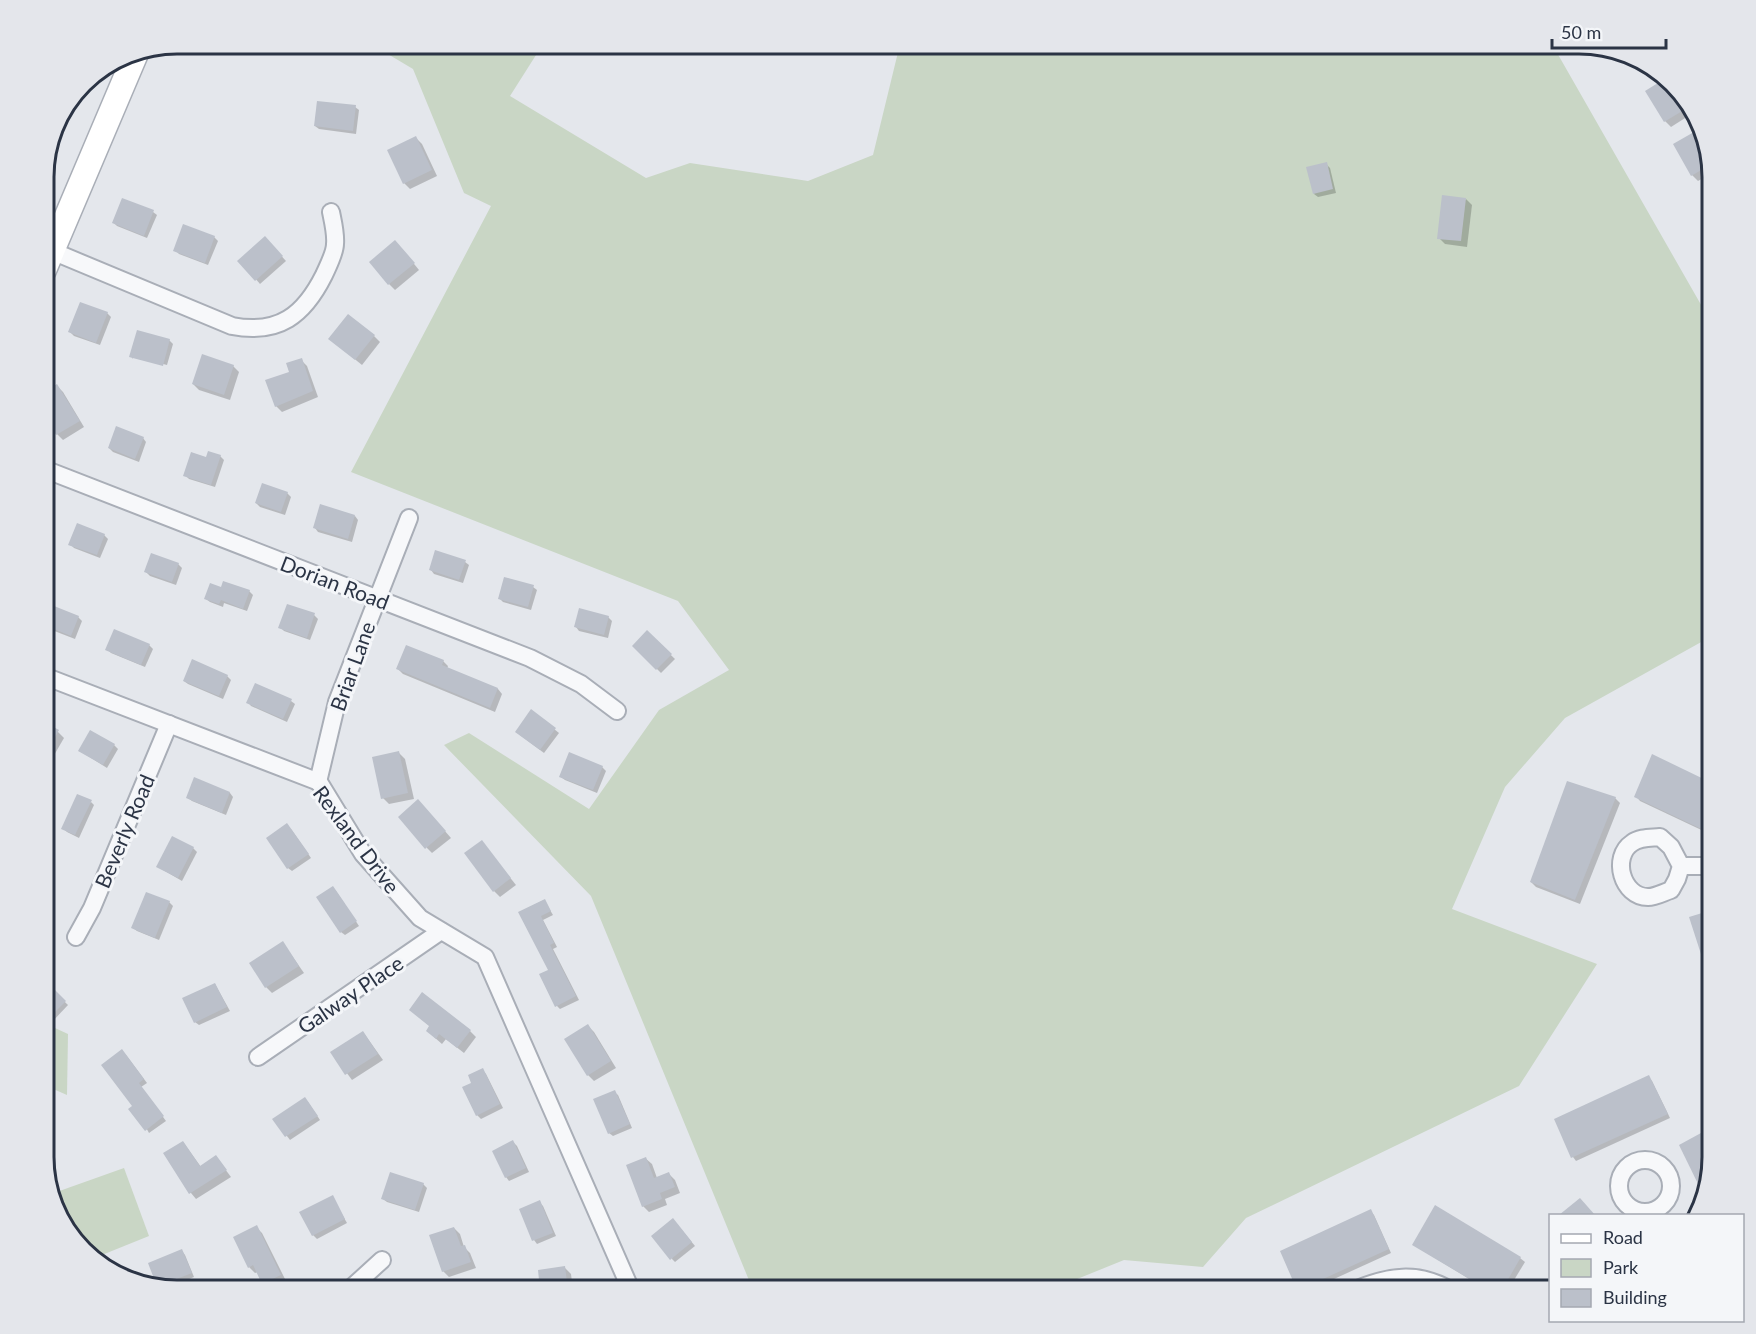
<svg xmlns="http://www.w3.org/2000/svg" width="1756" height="1334" font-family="Lato,sans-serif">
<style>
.green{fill:#c9d6c5}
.shadow{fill:#0003}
.building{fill:#bbc0ca}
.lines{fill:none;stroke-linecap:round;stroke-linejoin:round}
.street-casing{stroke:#a9aeb7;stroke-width:20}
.secondary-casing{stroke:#a9aeb7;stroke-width:27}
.street{stroke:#f7f8fa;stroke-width:16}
.secondary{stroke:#fff;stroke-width:24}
.labels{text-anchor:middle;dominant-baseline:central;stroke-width:6;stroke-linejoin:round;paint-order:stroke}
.street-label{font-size:21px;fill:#2b3445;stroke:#f4f6f9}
.rim{fill:none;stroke:#2b3445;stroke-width:3}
</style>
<rect width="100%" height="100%" fill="#e4e7ec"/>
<g class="green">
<polygon points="371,44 543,44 510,96 646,178 690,163 808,181 873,155 900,44 985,44 994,48 1080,44 1552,44 1712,324 1712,636 1565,718 1505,787 1452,909 1597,964 1519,1086 1246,1218 1203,1267 1124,1260 1050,1290 753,1290 591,896 444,745 469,733 589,809 659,710 729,670 678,601 351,472 491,206 464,193 413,69"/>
<polygon points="44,1023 68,1034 67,1095 44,1085"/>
<polygon points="124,1168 149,1236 92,1259 57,1217 51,1194"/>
</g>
<g class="shadow">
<polygon points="1667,79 1693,113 1671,127 1665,121 1647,91"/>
<polygon points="355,107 359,110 356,134 319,129 315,126"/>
<polygon points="1702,130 1712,173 1698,181 1692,175 1675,145"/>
<polygon points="416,138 422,144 437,176 410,189 404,183"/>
<polygon points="1326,164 1330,168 1336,193 1318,197 1314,194"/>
<polygon points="1466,199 1472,205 1467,247 1445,244 1439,238"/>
<polygon points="153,212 157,215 147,238 117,226 114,223"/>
<polygon points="214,237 218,241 208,265 179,254 175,250"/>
<polygon points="265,238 286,261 260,284 240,261"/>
<polygon points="401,248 419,270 395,290 389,284"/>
<polygon points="107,313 111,317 100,345 74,336 70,332"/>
<polygon points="374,336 380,342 362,365 330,339"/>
<polygon points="169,340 173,344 167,365 133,356 133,359 131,356"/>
<polygon points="301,360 307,366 318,397 282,412 276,406 291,373"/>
<polygon points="233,366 239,372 230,400 199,390 193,384"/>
<polygon points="57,386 63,392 84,427 63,440 57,434 44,412 44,394"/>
<polygon points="143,438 146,442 139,462 113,452 109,448"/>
<polygon points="220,456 224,460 215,487 189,479 185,475 207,458"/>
<polygon points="287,493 291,497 285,515 260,507 256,503"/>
<polygon points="355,516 358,520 352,542 318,532 315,528"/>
<polygon points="104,535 108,539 100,558 74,548 70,544"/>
<polygon points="465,562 469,565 463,583 434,574 431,570"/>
<polygon points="178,564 182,568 176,585 150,576 146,572"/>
<polygon points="533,587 537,590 531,610 503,602 499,598"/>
<polygon points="222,588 249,591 253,595 247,611 224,603 223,607 210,602 206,599"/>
<polygon points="44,604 78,617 82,621 75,639 44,627"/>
<polygon points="288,605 314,615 318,619 310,640 284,631 280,627"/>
<polygon points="608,617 612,621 608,638 579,631 576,627"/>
<polygon points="647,632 675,659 661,673 634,646"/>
<polygon points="149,645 153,649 145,667 111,653 107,649"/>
<polygon points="443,661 448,666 447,669 498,689 502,694 495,712 403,674 398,669"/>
<polygon points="227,676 231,680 223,699 188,684 184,681"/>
<polygon points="255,685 291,701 295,704 287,722 251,706 248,702"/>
<polygon points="532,711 559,733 544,753 520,735"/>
<polygon points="1712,717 1712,739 1702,729"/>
<polygon points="44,724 58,732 64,738 53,757 44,752"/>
<polygon points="114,745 118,749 107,768 80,751"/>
<polygon points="399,753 405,759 414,799 389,804 383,798"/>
<polygon points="1653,756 1712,784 1712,835 1640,801 1636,796"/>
<polygon points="602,767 606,771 597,793 565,780 561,777"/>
<polygon points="195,779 230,793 233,797 226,815 192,801 188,798"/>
<polygon points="1615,798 1620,803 1580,904 1536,887 1531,882"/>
<polygon points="91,802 94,805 79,838 67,832 63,828"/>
<polygon points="424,807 451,838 432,853 427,848"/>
<polygon points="291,829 311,858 292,871 288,868"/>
<polygon points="482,842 516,885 500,897 494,891"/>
<polygon points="193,848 197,852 182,881 158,867"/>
<polygon points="336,891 359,926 345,935 341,932"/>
<polygon points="544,900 553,915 543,920 557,947 553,949 579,1000 560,1009 557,1006 550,971 520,912"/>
<polygon points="169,902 173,906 159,940 137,931 133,928"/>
<polygon points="1712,911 1712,963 1708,964 1691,918"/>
<polygon points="283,943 304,973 272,993 266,987"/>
<polygon points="44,982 68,1005 52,1022 44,1014"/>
<polygon points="215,984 230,1011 199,1025 195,1022"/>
<polygon points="411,1010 470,1031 476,1037 464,1053 446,1039 442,1044 434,1037 431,1027"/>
<polygon points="588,1026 594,1032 616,1068 594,1081 588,1075"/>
<polygon points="363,1032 383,1060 352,1080 332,1053"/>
<polygon points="126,1055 147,1083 141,1087 166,1121 149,1133 134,1106"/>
<polygon points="482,1070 486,1074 503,1108 481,1119 477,1115 473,1083"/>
<polygon points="1648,1077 1652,1081 1670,1118 1576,1161 1573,1157 1556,1119"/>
<polygon points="614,1092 618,1095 632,1128 613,1136 609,1133"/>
<polygon points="308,1102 320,1120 290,1140 274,1119"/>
<polygon points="1712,1129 1712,1158 1702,1188 1681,1145"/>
<polygon points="183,1142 201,1167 216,1157 231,1177 196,1199 191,1193 165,1154"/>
<polygon points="513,1142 517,1146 529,1172 509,1181 506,1177"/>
<polygon points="645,1158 652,1164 657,1178 669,1174 675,1180 680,1193 665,1199 667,1205 649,1212 643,1206"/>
<polygon points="423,1184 427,1188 419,1212 387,1202 383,1199"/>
<polygon points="332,1197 347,1223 317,1239 313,1235"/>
<polygon points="539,1202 543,1206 556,1236 537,1244 534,1240"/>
<polygon points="1370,1211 1374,1215 1391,1253 1310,1290 1299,1290 1282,1251"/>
<polygon points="676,1223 695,1246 675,1262 672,1259"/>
<polygon points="256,1227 262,1233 286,1281 270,1289 264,1283 258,1272 255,1273 249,1267"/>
<polygon points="454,1228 460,1234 464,1247 470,1253 476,1268 449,1277 443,1271"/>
<polygon points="1414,1245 1520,1258 1525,1262 1508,1290 1487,1290"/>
<polygon points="182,1251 185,1255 194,1277 168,1288 158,1284"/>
<polygon points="565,1268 571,1274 573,1290 542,1290 539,1271"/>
<polygon points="1229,1286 1256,1290 1228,1290"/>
</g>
<g class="building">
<polygon points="1666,78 1689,107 1664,122 1645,91"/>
<polygon points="317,101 356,105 353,131 314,126"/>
<polygon points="1701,128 1710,165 1691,176 1673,144"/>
<polygon points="416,136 432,170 403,184 387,150"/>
<polygon points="1327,162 1333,189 1313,194 1306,167"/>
<polygon points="1442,195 1466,198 1461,241 1437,239"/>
<polygon points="122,198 154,210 144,236 112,223"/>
<polygon points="183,224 215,236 205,263 173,251"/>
<polygon points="265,236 283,256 255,281 237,261"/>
<polygon points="395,240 415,263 388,285 369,262"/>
<polygon points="80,302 108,312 96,343 68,332"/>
<polygon points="348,314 375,335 355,360 328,339"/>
<polygon points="137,330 170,339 163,366 129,357"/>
<polygon points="202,354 234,365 224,395 192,384"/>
<polygon points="302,358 313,391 275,407 265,380 289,372 286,363"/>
<polygon points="57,384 80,421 56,435 44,414 44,392"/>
<polygon points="116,426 144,437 135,459 108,448"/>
<polygon points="208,451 221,455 211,485 183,476 191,452 206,457"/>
<polygon points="262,483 288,492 281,512 255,503"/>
<polygon points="320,504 355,515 348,539 313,528"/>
<polygon points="77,523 105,534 97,555 68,545"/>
<polygon points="435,550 466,560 459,580 429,570"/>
<polygon points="151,553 179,563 172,582 144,572"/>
<polygon points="504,577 534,585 528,607 498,599"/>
<polygon points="223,581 250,590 243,609 221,600 219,604 204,599 210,583 221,587"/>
<polygon points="44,602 79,616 71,636 44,625"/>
<polygon points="287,604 315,613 307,638 278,628"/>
<polygon points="579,608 609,616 604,635 574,627"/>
<polygon points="114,629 150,644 141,665 105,650"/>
<polygon points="647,630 672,654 656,670 632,646"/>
<polygon points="406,645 444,660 442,665 498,688 490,708 396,669"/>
<polygon points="192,659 228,675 219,696 183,681"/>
<polygon points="255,683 292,699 283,719 246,703"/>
<polygon points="531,709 556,728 540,750 515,732"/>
<polygon points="44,722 59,730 44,757"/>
<polygon points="90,730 115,744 103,765 78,751"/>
<polygon points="399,751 408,793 381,799 372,757"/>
<polygon points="569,752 603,766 593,790 559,777"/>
<polygon points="1652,754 1712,783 1712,834 1634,797"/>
<polygon points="194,777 230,792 222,813 186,798"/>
<polygon points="1567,781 1616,797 1575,900 1530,882"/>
<polygon points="77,794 92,800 75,835 61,829"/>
<polygon points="418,799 446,831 425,849 398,817"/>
<polygon points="287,823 309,854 287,869 266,838"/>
<polygon points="172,836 194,847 178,878 156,867"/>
<polygon points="482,840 511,878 493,892 464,853"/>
<polygon points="333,886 357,921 340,933 316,897"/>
<polygon points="146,892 170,901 155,938 131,928"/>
<polygon points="545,899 551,911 541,916 554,943 550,945 576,996 555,1007 539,974 548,970 518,912"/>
<polygon points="1712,910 1712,982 1710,982 1689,917"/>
<polygon points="283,941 299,966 265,988 249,963"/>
<polygon points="44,979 66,1001 44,1023"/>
<polygon points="215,983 227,1007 194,1023 182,998"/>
<polygon points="422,992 471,1030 457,1048 439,1034 436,1039 426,1031 429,1026 409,1010"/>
<polygon points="588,1024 611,1061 587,1076 564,1039"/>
<polygon points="363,1031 378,1054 345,1075 330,1052"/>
<polygon points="122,1049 144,1079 139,1083 164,1116 145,1131 128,1109 132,1106 101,1065"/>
<polygon points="483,1068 500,1104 476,1116 462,1087 471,1083 468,1075"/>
<polygon points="1649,1075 1668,1114 1571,1158 1554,1119"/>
<polygon points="615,1090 630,1124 608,1134 593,1099"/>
<polygon points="305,1097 318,1116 285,1137 272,1119"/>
<polygon points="1712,1127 1712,1158 1701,1190 1679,1145"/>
<polygon points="513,1140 526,1168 505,1178 492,1151"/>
<polygon points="183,1141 200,1166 216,1155 227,1170 189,1194 163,1153"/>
<polygon points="646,1157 654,1178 669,1172 675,1187 660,1193 662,1199 642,1207 626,1165"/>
<polygon points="390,1172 424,1183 415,1210 381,1199"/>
<polygon points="333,1195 345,1219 312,1236 299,1212"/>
<polygon points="1580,1198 1595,1215 1559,1215"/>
<polygon points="540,1200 553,1233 532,1241 519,1209"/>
<polygon points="1435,1205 1521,1257 1502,1290 1488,1290 1412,1245"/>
<polygon points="1371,1209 1389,1249 1312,1284 1311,1290 1297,1290 1280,1251"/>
<polygon points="673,1218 692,1242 670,1260 651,1236"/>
<polygon points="257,1225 281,1275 262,1284 253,1265 248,1268 233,1237"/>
<polygon points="454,1227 461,1246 465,1245 471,1262 442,1272 429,1235"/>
<polygon points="182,1249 192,1273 161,1285 156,1284 148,1263"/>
<polygon points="565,1266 568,1290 540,1290 538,1270"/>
</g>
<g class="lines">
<defs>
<g id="street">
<path d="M52,251L232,326C279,335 304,315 324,275C328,266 335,253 335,244C336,234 333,222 331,212"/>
<polyline points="44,469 530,658 581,684 617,711"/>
<polyline points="44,676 319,782 363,854 420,918 485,957 631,1290"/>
<polyline points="318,782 337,702 409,518"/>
<path d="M1660,837L1671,847L1681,866L1677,879L1671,890C1664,892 1656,897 1648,897C1622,897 1611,857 1632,843C1640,837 1651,838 1660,837Z"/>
<polyline points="1681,866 1712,866"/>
<polyline points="76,937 92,908 169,724"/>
<polyline points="258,1057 441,931"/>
<circle cx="1645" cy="1186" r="26"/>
<polyline points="349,1290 382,1260"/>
<path d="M1355,1290C1388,1276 1417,1271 1450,1290"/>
</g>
<polyline id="secondary" points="44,270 137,51"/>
</defs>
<use href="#street" class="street-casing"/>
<use href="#secondary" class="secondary-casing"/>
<use href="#street" class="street"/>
<use href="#secondary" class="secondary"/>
</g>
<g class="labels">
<g class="street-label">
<text transform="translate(335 582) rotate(21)">Dorian Road</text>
<text transform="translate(352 666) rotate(-70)">Briar Lane</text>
<text transform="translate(124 831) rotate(-67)">Beverly Road</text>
<text transform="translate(357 839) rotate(53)">Rexland Drive</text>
<text transform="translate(350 994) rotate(-34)">Galway Place</text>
</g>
</g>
<path d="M0 0H1756V1334H0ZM177 54H1579A123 123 0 0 1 1702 177V1157A123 123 0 0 1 1579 1280H177A123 123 0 0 1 54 1157V177A123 123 0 0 1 177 54Z" fill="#e4e6eb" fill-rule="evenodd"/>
<path class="rim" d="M177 54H1579A123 123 0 0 1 1702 177V1157A123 123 0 0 1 1579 1280H177A123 123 0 0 1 54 1157V177A123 123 0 0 1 177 54Z"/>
<rect x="1549" y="1214" width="195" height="108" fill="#f4f6f9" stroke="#a4a8b1" stroke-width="1.5"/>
<rect x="1561" y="1234" width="30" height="9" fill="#ffffff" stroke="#a4a8b1" stroke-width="1.5"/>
<text x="1603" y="1244" font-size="18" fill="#2b3445">Road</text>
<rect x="1561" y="1259" width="30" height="18" fill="#c9d6c5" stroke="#a4a8b1" stroke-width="1.5"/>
<text x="1603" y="1274" font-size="18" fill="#2b3445">Park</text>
<rect x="1561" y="1289" width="30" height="18" fill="#bbc0ca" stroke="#a4a8b1" stroke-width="1.5"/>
<text x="1603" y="1304" font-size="18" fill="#2b3445">Building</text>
<path d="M1552 39v9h114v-9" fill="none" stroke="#2b3445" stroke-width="3"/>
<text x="1561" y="39" font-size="18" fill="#2b3445" stroke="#f4f6f9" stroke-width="4.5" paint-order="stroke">50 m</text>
</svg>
